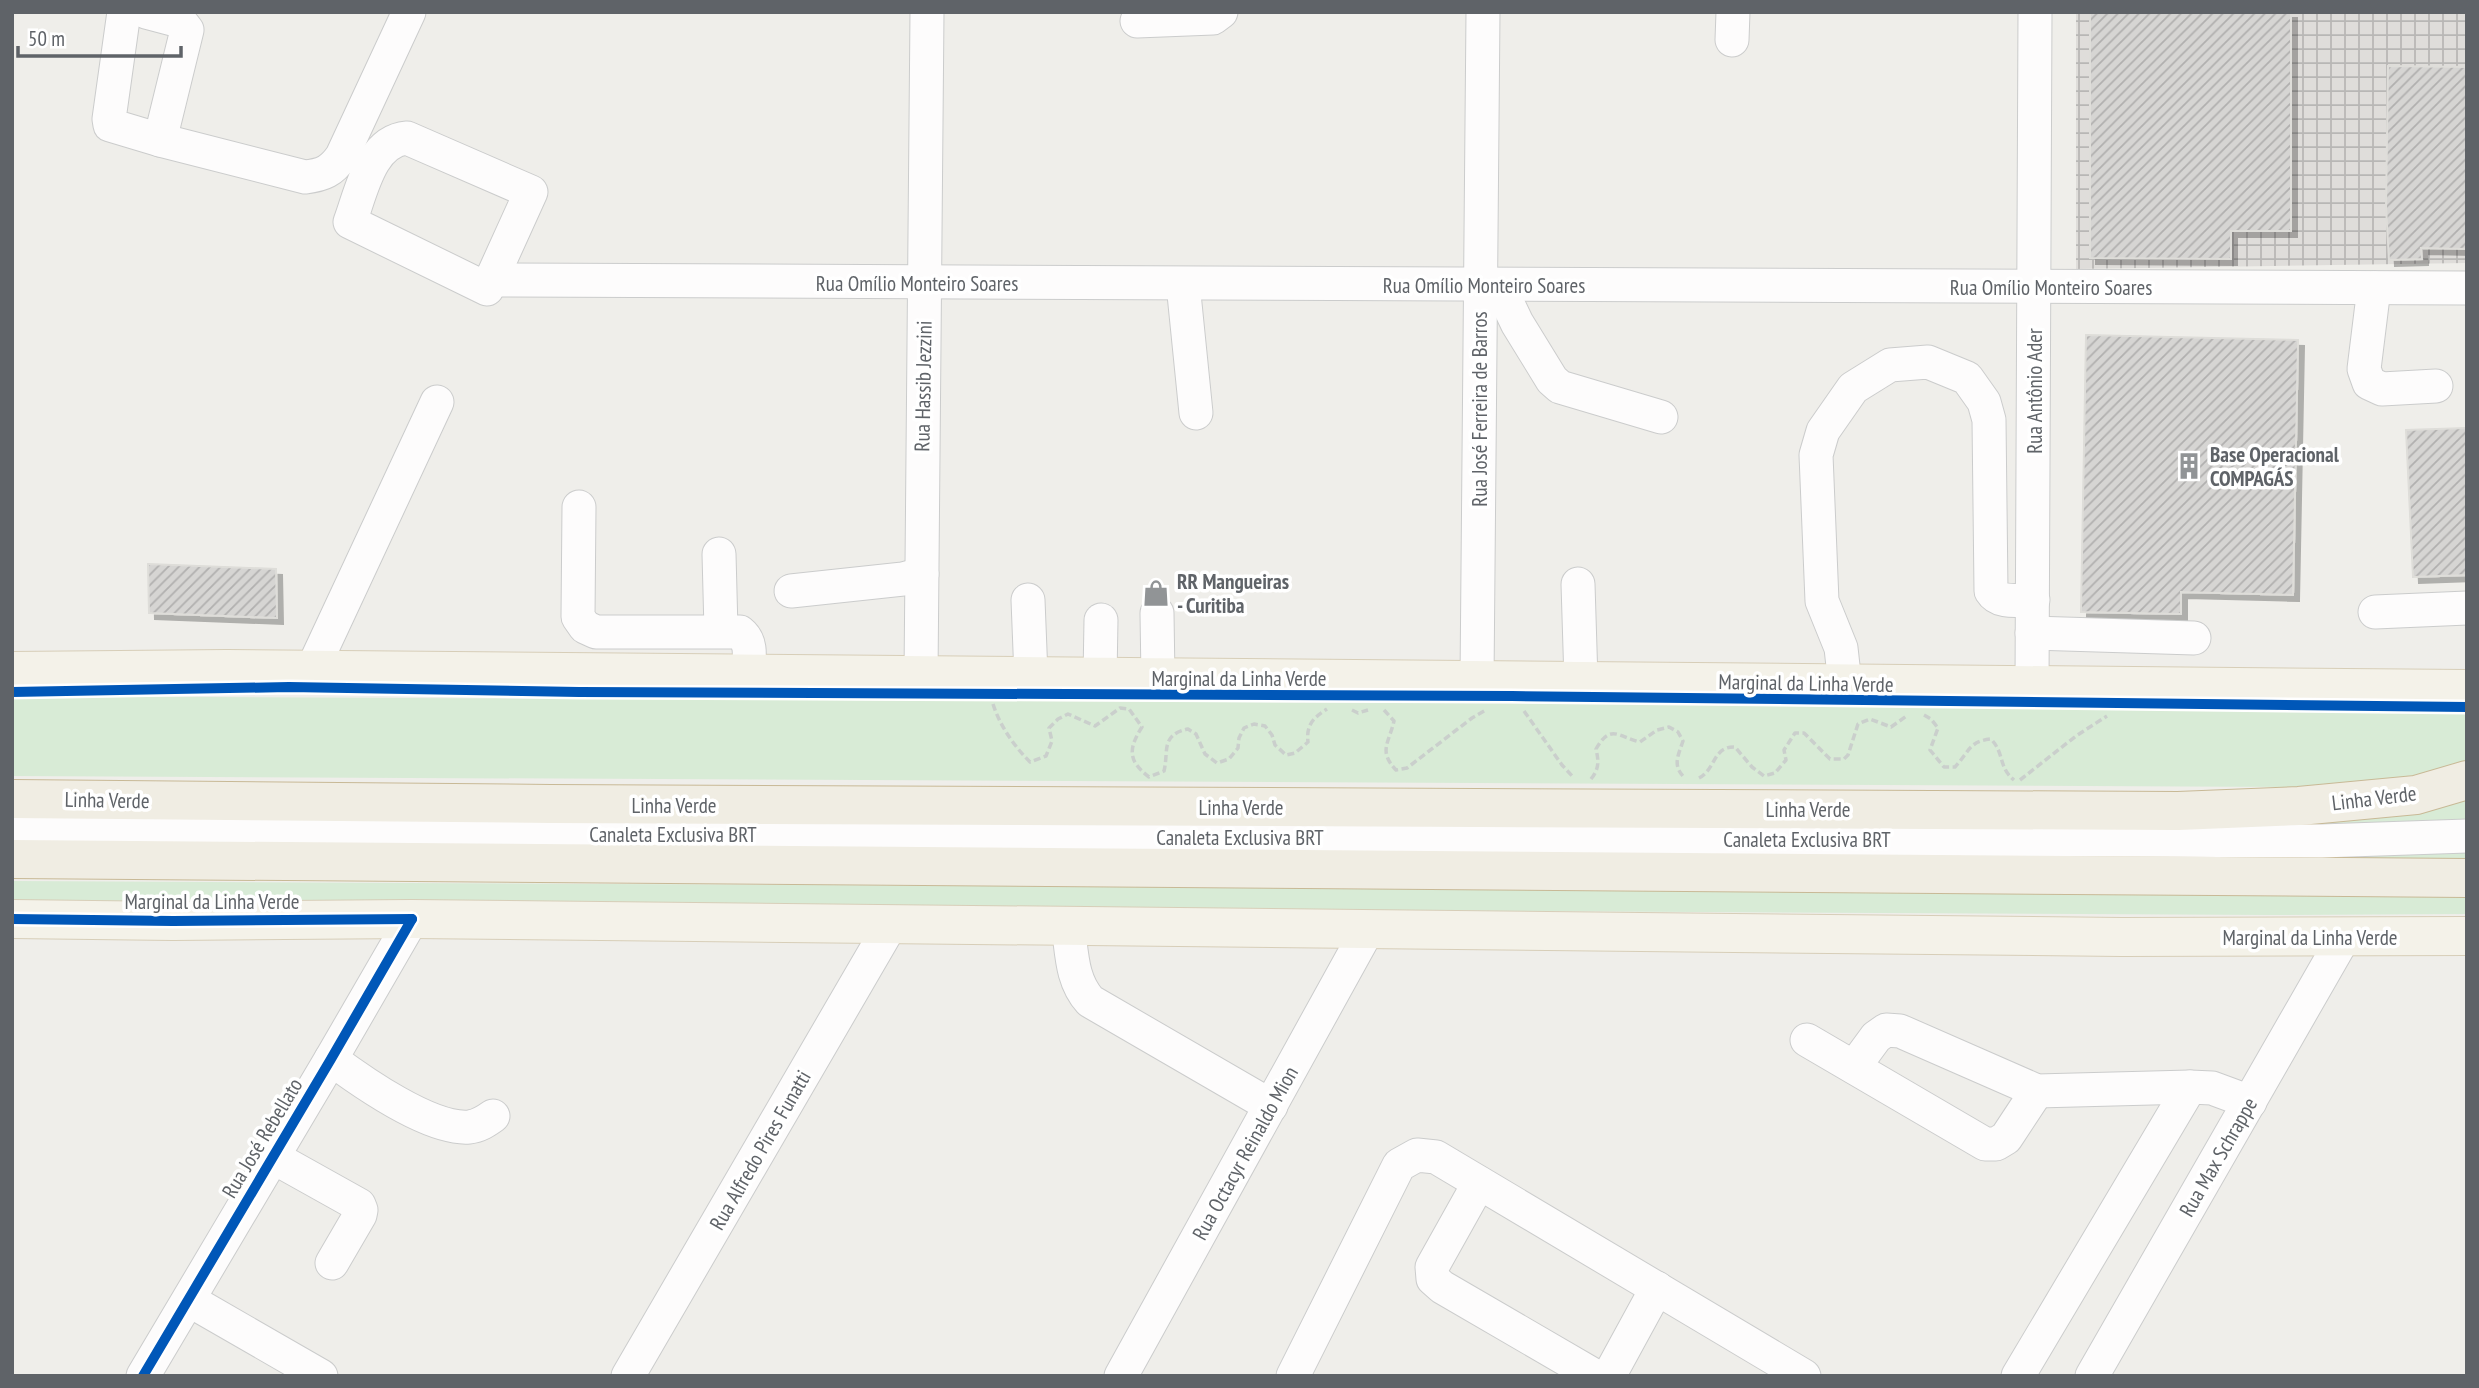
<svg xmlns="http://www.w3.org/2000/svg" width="2479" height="1388" font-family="'PT Sans Narrow',sans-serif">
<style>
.industrial{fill:url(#industrial-grid)}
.green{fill:#d8ebd6}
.building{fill:url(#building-hatch);stroke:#deddd9;stroke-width:2;filter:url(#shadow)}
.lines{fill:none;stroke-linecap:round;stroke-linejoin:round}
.minor-casing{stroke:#cbcccc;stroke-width:35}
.major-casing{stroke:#d7ceb8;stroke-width:40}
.highway-casing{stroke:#c8b996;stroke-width:40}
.path{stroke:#cacfcc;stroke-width:3.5;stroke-dasharray:7 3.5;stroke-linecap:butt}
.minor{stroke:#fdfcfc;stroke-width:33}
.major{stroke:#f4f2e9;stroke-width:38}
.highway{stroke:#f0ede3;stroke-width:38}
.cycleway-casing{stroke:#fff;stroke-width:15}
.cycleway{stroke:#0057b8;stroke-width:10}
.labels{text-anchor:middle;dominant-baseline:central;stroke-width:7;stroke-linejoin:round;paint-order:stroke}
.street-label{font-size:21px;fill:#5f6368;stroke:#fff}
.poi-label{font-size:21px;font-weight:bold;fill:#5f6368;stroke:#fff;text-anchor:start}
</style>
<defs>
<pattern id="industrial-grid" width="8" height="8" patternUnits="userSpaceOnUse" patternTransform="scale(1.75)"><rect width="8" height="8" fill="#dfddda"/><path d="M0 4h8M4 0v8" fill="none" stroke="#b8b7b5"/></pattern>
<pattern id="building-hatch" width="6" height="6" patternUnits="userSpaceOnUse" patternTransform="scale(1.75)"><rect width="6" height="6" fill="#d6d5d3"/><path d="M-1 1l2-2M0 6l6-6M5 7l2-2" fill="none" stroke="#b1b0af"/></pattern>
<filter id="shadow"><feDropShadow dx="6" dy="6" stdDeviation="0" flood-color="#0004"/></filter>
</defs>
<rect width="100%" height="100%" fill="#efeeea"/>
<polygon class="industrial" points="2076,12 2467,12 2467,263 2076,269"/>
<g class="green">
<polygon points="12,696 2467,708 2467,765 2393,779 2311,787 12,776"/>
<polygon points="2467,800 2467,825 2293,829 2293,823"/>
<polygon points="2467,847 2467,860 2293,857"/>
<polygon points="12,881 2467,893 2467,914 2268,915 12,903"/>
</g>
<g class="building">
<polygon points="2090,12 2291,12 2291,231 2231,231 2231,259 2090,258"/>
<polygon points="2388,66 2467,67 2467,249 2421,248 2422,259 2389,260 2386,207"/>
<polygon points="2086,335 2298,340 2293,595 2181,592 2181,614 2081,612"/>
<polygon points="2466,428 2467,575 2413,577 2406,430"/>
<polygon points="148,564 276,569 277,618 149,613"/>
</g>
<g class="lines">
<defs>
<g id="minor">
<path d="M124,12L109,119L110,125L160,140L305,177C323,175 332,171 342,156L409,12"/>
<polyline points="146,12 180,21 187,30 160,140"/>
<polyline points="1137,21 1213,18 1221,12"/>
<polyline points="1732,40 1733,12"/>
<path d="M407,138L531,192L487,289L350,222C361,193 370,141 407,138Z"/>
<polyline points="491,280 2467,288"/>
<polyline points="1183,284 1196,413"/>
<polyline points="1499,285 1517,323 1552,380 1560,387 1661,417"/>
<polyline points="2374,288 2364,369 2369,383 2382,389 2436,386"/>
<path d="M579,507L578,617L585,627L596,632H740C753,642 749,659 748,674"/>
<polyline points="719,554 721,630"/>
<polyline points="1578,584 1581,681"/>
<polyline points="791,591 903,579 922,574"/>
<polyline points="1028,600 1031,676"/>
<polyline points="2375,612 2467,608"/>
<polyline points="1157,613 1158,678"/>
<polyline points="2032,633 2194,638"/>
<polyline points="312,670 437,402"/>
<polyline points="921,676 927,12"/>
<polyline points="1100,677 1101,620"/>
<polyline points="1477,680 1483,12"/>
<path d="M1845,684L1841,648L1822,601L1816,455L1823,431L1853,388L1890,365L1928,362L1967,378L1984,402L1989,420L1991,591C1999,604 2018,600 2033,600"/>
<polyline points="2032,686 2035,12"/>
<polyline points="12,831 2321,841 2467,836"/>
<path d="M1068,926C1072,952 1071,980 1090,1001L1271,1106"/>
<polyline points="1807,1040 1985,1144 1996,1144 2006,1138 2037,1091"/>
<path d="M331,1059C362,1082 430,1130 469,1127C479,1126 486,1121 493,1116"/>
<polyline points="1854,1067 1876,1037 1886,1030 1900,1031 2037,1091 2190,1087 2212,1088 2250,1102"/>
<polyline points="273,1157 359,1205 361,1210 360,1215 332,1263"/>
<polyline points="1479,1183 1432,1267 1433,1279 1442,1287 1595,1376"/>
<polyline points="189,1300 321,1376"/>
<polyline points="143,1376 331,1059 412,919"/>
<polyline points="628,1376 891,924"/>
<polyline points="1121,1376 1368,929"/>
<polyline points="1293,1376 1399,1165 1417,1155 1436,1157 1804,1376"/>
<polyline points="1609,1376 1657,1288"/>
<polyline points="2018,1376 2190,1087"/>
<polyline points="2092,1376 2344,937"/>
</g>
<g id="major">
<polyline points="12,671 227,669 2467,689"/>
<polyline points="12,919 173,921 412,919 2122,937 2467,936"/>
</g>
<g id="highway">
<polyline points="12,799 551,804 2178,811 2299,806 2416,795 2467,780"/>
<polyline points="12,859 2467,878"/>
</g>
</defs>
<use href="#minor" class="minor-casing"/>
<use href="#major" class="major-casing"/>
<use href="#highway" class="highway-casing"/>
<g class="path">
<path d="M993,704C1000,726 1014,746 1030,762L1046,756L1052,741L1049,728L1058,719L1068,714L1095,726L1120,708L1129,709L1142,727C1128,749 1128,761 1149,777L1164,771C1169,751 1160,735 1188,729L1196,734L1205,754L1217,763L1229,759L1238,748L1239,738L1244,728L1254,724L1265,726L1272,735L1275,745L1286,755L1295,753L1308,742C1306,725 1313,718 1327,709"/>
<polyline points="1352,710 1358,713 1368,710"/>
<path d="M1384,710L1394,721C1389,743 1378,751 1396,770L1407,768L1472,718L1486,710"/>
<polyline points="1524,711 1562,765 1574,778"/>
<path d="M1924,715L1931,719L1938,728L1930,750L1944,767H1955C1969,752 1969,741 1991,739C2005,754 1998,767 2014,780"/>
<path d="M1699,778C1716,769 1713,746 1735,747L1752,767L1764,776L1775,773L1786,760L1784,750L1795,733H1804L1830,759H1844L1848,755L1858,724L1870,719L1891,727L1908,715"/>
<path d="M1591,779C1599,769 1599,762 1596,749C1611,723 1618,737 1640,742L1657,730L1669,727L1678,732L1683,741C1678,756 1672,766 1685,778"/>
<polyline points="2020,780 2076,736 2107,716"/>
</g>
<use href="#minor" class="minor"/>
<use href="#major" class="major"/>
<use href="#highway" class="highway"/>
<defs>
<g id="cycleway">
<polyline points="12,692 289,687 579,692 1512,696 2467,707"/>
<polyline points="12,919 173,921 412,919"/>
<polyline points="143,1376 331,1059 412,919"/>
</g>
</defs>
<use href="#cycleway" class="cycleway-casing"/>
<use href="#cycleway" class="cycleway"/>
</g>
<defs>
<symbol id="building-bare" viewBox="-9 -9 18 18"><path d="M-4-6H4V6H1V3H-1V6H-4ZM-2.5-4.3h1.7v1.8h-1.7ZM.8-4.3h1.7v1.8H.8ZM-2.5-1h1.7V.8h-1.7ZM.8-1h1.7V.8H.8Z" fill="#919496" stroke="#fff" stroke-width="2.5" paint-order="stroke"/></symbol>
<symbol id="shop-bare" viewBox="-9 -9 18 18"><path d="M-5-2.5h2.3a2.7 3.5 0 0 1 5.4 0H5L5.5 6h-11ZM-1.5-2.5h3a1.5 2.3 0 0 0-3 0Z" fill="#919496" stroke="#fff" stroke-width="2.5" paint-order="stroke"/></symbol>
</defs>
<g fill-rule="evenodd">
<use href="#building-bare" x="2170" y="447" width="38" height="38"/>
<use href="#shop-bare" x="1137" y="574" width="38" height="38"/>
</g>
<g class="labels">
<g class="street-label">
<text x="917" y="283">Rua Omílio Monteiro Soares</text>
<text x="1484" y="285">Rua Omílio Monteiro Soares</text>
<text x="2051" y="287">Rua Omílio Monteiro Soares</text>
<text transform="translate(923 386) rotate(-89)">Rua Hassib Jezzini</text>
<text transform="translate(2034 391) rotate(-90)">Rua Antônio Ader</text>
<text transform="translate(1479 409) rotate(-90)">Rua José Ferreira de Barros</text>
<text x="1239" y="678">Marginal da Linha Verde</text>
<text transform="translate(1806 683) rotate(1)">Marginal da Linha Verde</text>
<text transform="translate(2374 798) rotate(-7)">Linha Verde</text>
<text transform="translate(107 800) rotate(1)">Linha Verde</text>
<text x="674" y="805">Linha Verde</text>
<text x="1241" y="807">Linha Verde</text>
<text x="1808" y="809">Linha Verde</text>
<text x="673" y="834">Canaleta Exclusiva BRT</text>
<text x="1240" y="837">Canaleta Exclusiva BRT</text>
<text x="1807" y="839">Canaleta Exclusiva BRT</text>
<text x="212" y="901">Marginal da Linha Verde</text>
<text x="2310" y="937">Marginal da Linha Verde</text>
<text transform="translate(262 1138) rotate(-59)">Rua José Rebellato</text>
<text transform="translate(760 1150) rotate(-60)">Rua Alfredo Pires Funatti</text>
<text transform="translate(1245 1153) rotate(-61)">Rua Octacyr Reinaldo Mion</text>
<text transform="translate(2218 1157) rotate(-60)">Rua Max Schrappe</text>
</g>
<g class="poi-label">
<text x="2210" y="454">Base Operacional<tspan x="2210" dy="24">COMPAGÁS</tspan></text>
<text x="1177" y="581">RR Mangueiras<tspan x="1177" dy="24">- Curitiba</tspan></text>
</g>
</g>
<rect width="2479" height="1388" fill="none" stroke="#5f6368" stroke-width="28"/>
<path d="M18 46v10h163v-10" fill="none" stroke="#5f6368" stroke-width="3.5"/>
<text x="28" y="46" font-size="21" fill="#5f6368" stroke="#ffffff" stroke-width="5" paint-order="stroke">50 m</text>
</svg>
